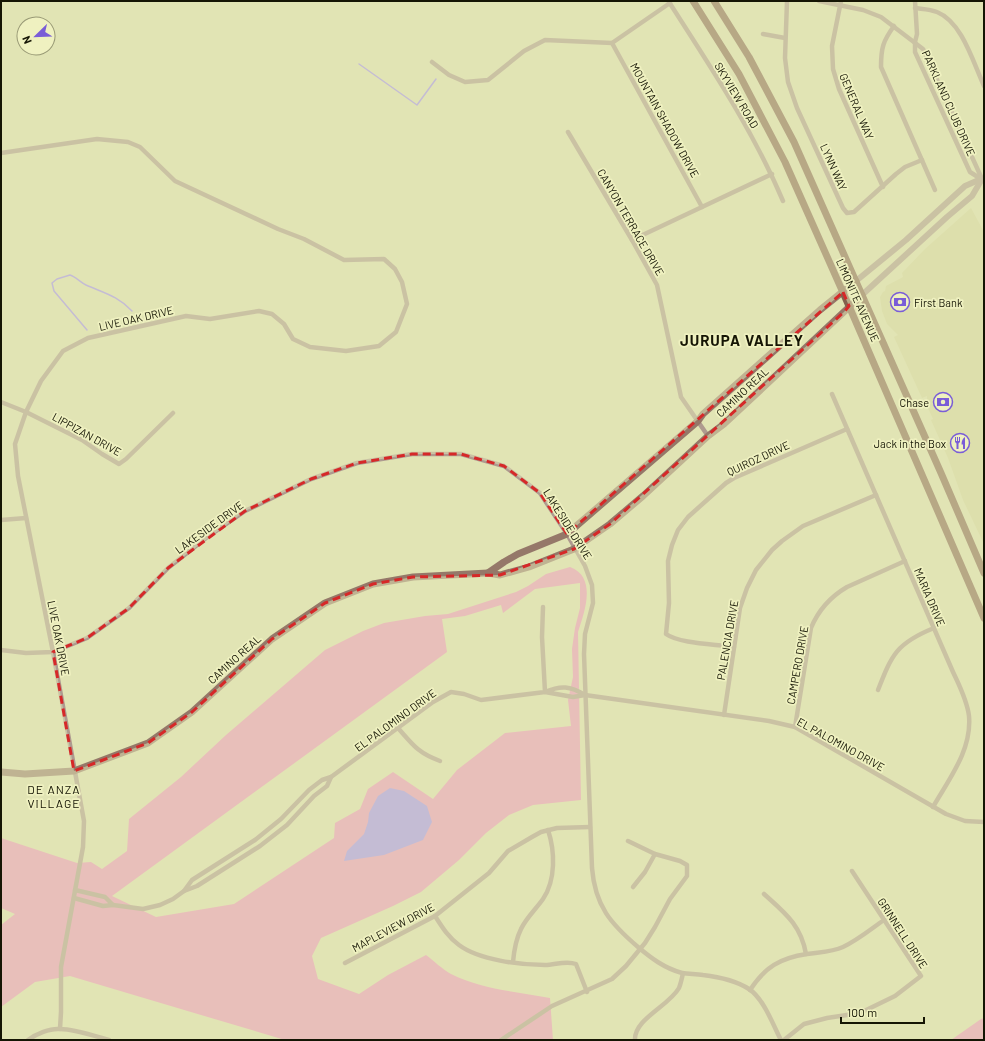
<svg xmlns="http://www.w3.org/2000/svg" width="985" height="1041" font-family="Barlow,sans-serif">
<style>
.built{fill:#d7daa2}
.green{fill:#f093c0;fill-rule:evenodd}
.water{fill:#a18dfa}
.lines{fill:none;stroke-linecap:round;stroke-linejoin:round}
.stream{stroke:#a18dfa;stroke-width:1.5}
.minor{stroke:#ae9a8f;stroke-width:4.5}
.tertiary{stroke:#ae9a8f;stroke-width:6}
.secondary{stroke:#957869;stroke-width:7}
.primary{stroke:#83604d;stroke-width:7}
.marked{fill:none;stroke:#d62828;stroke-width:3;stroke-dasharray:8 5;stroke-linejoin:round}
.labels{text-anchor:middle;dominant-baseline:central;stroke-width:3.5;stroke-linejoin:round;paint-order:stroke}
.street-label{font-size:11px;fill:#151504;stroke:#eff1c0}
.poi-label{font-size:11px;fill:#151504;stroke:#eff1c0;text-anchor:end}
.neighbourhood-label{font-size:12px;letter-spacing:1px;fill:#151504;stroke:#eff1c0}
.district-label{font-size:15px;font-weight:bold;letter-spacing:1px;fill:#151504;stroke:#eff1c0}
</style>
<rect width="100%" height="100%" fill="#e1e4b4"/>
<polygon class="built" points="971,208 984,232 984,544 963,500 948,458 931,420 933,419 928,408 930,407 927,400 927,396 922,398 894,337 898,335 887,324 882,311 880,297 883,292 885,291 886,286 903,277 902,273 925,249"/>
<g class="green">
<path d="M570,567C597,577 585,611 578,632L581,800L533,805L509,815L486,833L459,860L421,892L393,906L321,938L312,956L318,979L359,994L388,975L426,955C434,961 442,969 451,974C481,989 517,992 550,998L553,1040H285L70,976L35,982L1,1007V925L15,914L1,908V838L77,863L91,862L102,869L127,851L129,819L181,777L226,735L325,650L363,631L384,623L425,616L448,614L516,592L528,586L546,574ZM580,583V608L575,628L572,649L573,677L568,700L571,726L505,733L457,770L433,799L393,772L368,789L360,809L335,823L334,838L234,904L156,917L112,896L447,652L442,619L465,616L501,605L503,613L535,589Z"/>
<polygon points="984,1018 984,1040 951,1040 981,1019"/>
</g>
<polygon class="water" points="390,788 404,791 427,806 432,822 423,840 384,855 344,861 347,851 364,834 368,822 369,813 378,796"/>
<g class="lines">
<g class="stream">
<polyline points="359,64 417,105 436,79"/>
<path d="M87,330L54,291L52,283L57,279L70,275C76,277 80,282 86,285C104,293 118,296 132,311"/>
</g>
<g class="minor">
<polyline points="787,1 785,58 788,82 797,108 843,208 847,213 854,212 896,174 905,167 922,160"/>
<polyline points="819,1 863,10 881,17 923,49 982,179"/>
<polyline points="841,1 832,46 833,69 839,89 883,187"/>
<polyline points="915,1 917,34 915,42 915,52 970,172 981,179"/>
<path d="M669,2C710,66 753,130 783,201"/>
<path d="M915,8C922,9 930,9 937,12C962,22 973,62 984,86"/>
<path d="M894,26C883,41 881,48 881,67L935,190"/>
<polyline points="763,34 785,38"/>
<polyline points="612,43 702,207"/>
<polyline points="432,62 449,75 465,82 488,80 524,51 545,40 612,43 670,3"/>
<polyline points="568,132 632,240 657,285 681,397 708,436"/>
<polyline points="1,153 97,139 128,142 140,147 175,181 278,229 304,239 344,260 384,259 395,269 402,282 407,304 396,332 379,346 346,351 310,347 293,339 284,324 272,314 259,311 210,319 186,316 88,338 63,351 41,381 26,412 15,444 18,476 53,652 84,821 83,847 61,967 61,1012 60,1029"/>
<polyline points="632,240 772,174"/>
<path d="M832,394L953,672C959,685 967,700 969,716C972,750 949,779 933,807"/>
<polyline points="1,402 26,412 82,440 102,454 119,464 126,459 173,413"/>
<polyline points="1,520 26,518"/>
<path d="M734,647C716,644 680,644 666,634L669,603L668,561L672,545L678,530L688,517L726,483L734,478L847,429"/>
<path d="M1,650L26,653L53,652L87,638L129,608L168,568L206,538L245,511L311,479L357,463L412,454H461L504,466L540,493L567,534L585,566L592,585L593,603L585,634L584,654L592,868C595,906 611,924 638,947C651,958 664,968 682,973C689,974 696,974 703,975C720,977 735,980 749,989C764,999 773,1025 781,1040"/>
<path d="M878,690C892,654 897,643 934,628"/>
<path d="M585,695C570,686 561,685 545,692L573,697L585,695L769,721L795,727L946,814L965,821L984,822"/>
<polyline points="724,715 740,608 747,588 756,570 772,550 782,541 803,526 876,495"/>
<path d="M795,727L811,628C818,611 830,597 847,587L905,561"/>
<path d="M398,728C413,745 418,753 440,761"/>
<polyline points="633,887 645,872 655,854"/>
<polyline points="184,891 197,886 260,846 287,825 314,796 327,786 331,777"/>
<path d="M764,894C785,913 801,925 806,954"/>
<polyline points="74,898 103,906 113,905 105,897 75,890"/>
<polyline points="113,905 143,909 160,905 173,899 184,891 192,880 255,840 281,819 309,790 322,780 331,777 433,702 451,692 464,694 481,700 545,692 542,637 543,607"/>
<path d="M435,916C442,927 448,937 459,945C479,960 520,965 545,965C555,965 566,960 576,964L587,992"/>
<path d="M513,962C514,951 516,939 521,929C526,918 536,909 543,899C556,880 555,851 548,830"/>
<polyline points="345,963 435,916 489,873 508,851 532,837 541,832 557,828 590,827"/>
<path d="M750,990C765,967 780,958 807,954C820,952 832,952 843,947C858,940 871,929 884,920"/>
<path d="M28,1040C36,1034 50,1028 60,1029C74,1029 95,1036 109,1040"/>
<polyline points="501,1040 552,1006 612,979 626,966 645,943 655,927 670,899 687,876 687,865 680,861 655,854 628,841"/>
<path d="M635,1040C634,1019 669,1006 679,988C681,983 682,978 683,973"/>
<polyline points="784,1040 804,1024 827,1018 860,1013 895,996 921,976 852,871"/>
</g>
<g class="tertiary">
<polyline points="856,281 906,240 965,186 981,179"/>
<polyline points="862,295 947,217 972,196 982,179"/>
</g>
<g class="secondary">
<polyline points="488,573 504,562 518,554 567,534 698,421 703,414 820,310 856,281"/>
<polyline points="1,772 25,774 74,771 148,743 192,712 272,639 325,603 373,584 413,577 488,573 500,575 529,567 574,549 610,524 643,496 708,436 724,424 862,295"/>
</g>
<g class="primary">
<polyline points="693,1 739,74 785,162 849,306 984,618"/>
<polyline points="714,1 749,57 794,142 941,473 984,573"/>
</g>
</g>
<path d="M0 0H985V1041H0ZM843,292L849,306L844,312L610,524L574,549L500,575L413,577L373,584L325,603L272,639L192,712L148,743L74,771L53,652L87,638L129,608L168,568L245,511L311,479L357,463L412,454H461L504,466L540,493L567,534Z" fill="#e1e4b4" fill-opacity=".55" fill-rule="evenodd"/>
<path class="marked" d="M843,292L849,306L844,312L610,524L574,549L500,575L413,577L373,584L325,603L272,639L192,712L148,743L74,771L53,652L87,638L129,608L168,568L245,511L311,479L357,463L412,454H461L504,466L540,493L567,534Z"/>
<defs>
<symbol id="bank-ring" viewBox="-11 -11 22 22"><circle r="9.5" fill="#eff1c0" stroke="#7a5dd7" stroke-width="1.5"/><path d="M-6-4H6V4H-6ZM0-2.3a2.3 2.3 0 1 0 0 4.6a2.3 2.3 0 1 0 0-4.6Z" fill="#7a5dd7"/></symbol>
<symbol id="restaurant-ring" viewBox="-11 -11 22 22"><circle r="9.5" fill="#eff1c0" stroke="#7a5dd7" stroke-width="1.5"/><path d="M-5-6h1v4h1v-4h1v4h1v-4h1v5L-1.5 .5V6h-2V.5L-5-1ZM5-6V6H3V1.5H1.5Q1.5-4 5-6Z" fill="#7a5dd7"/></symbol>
</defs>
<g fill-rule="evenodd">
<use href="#bank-ring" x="889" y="291" width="22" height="22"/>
<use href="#bank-ring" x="932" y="391" width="22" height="22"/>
<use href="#restaurant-ring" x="949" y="432" width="22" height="22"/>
</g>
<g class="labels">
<g class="street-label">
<text transform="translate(737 95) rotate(59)">SKYVIEW ROAD</text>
<text transform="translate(949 103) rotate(66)">PARKLAND CLUB DRIVE</text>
<text transform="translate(857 106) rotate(67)">GENERAL WAY</text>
<text transform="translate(665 120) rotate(61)">MOUNTAIN SHADOW DRIVE</text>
<text transform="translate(834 167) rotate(66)">LYNN WAY</text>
<text transform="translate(631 222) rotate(60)">CANYON TERRACE DRIVE</text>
<text transform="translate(858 300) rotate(66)">LIMONITE AVENUE</text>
<text transform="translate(136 318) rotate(-13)">LIVE OAK DRIVE</text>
<text transform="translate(742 392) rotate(-43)">CAMINO REAL</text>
<text transform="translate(87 434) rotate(29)">LIPPIZAN DRIVE</text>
<text transform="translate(758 458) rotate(-25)">QUIROZ DRIVE</text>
<text transform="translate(568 524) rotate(58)">LAKESIDE DRIVE</text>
<text transform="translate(209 527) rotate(-36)">LAKESIDE DRIVE</text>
<text transform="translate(930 597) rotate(67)">MARIA DRIVE</text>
<text transform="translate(59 638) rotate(79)">LIVE OAK DRIVE</text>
<text transform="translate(727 640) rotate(-80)">PALENCIA DRIVE</text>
<text transform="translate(234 659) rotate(-42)">CAMINO REAL</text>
<text transform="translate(797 665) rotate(-80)">CAMPERO DRIVE</text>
<text transform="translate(395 720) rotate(-36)">EL PALOMINO DRIVE</text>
<text transform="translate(841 744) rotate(29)">EL PALOMINO DRIVE</text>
<text transform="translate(393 927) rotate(-28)">MAPLEVIEW DRIVE</text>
<text transform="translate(903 933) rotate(57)">GRINNELL DRIVE</text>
</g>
<g class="poi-label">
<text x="914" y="302" text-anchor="start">First Bank</text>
<text x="929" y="402">Chase</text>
<text x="946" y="443">Jack in the Box</text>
</g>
<g class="neighbourhood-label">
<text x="54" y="789">DE ANZA<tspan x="54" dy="14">VILLAGE</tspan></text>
</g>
<g class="district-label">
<text x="742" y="340">JURUPA VALLEY</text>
</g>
</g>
<rect width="985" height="1041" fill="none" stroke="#151504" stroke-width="4"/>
<g transform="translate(36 36) rotate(247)"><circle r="19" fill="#eff1c0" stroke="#989975"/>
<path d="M0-3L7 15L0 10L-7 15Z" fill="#7a5dd7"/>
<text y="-6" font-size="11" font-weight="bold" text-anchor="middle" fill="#151504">N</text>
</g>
<path d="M841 1017v6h83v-6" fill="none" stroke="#151504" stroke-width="2"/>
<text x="847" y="1017" font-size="12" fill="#151504" stroke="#eff1c0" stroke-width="3" paint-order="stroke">100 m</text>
</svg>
